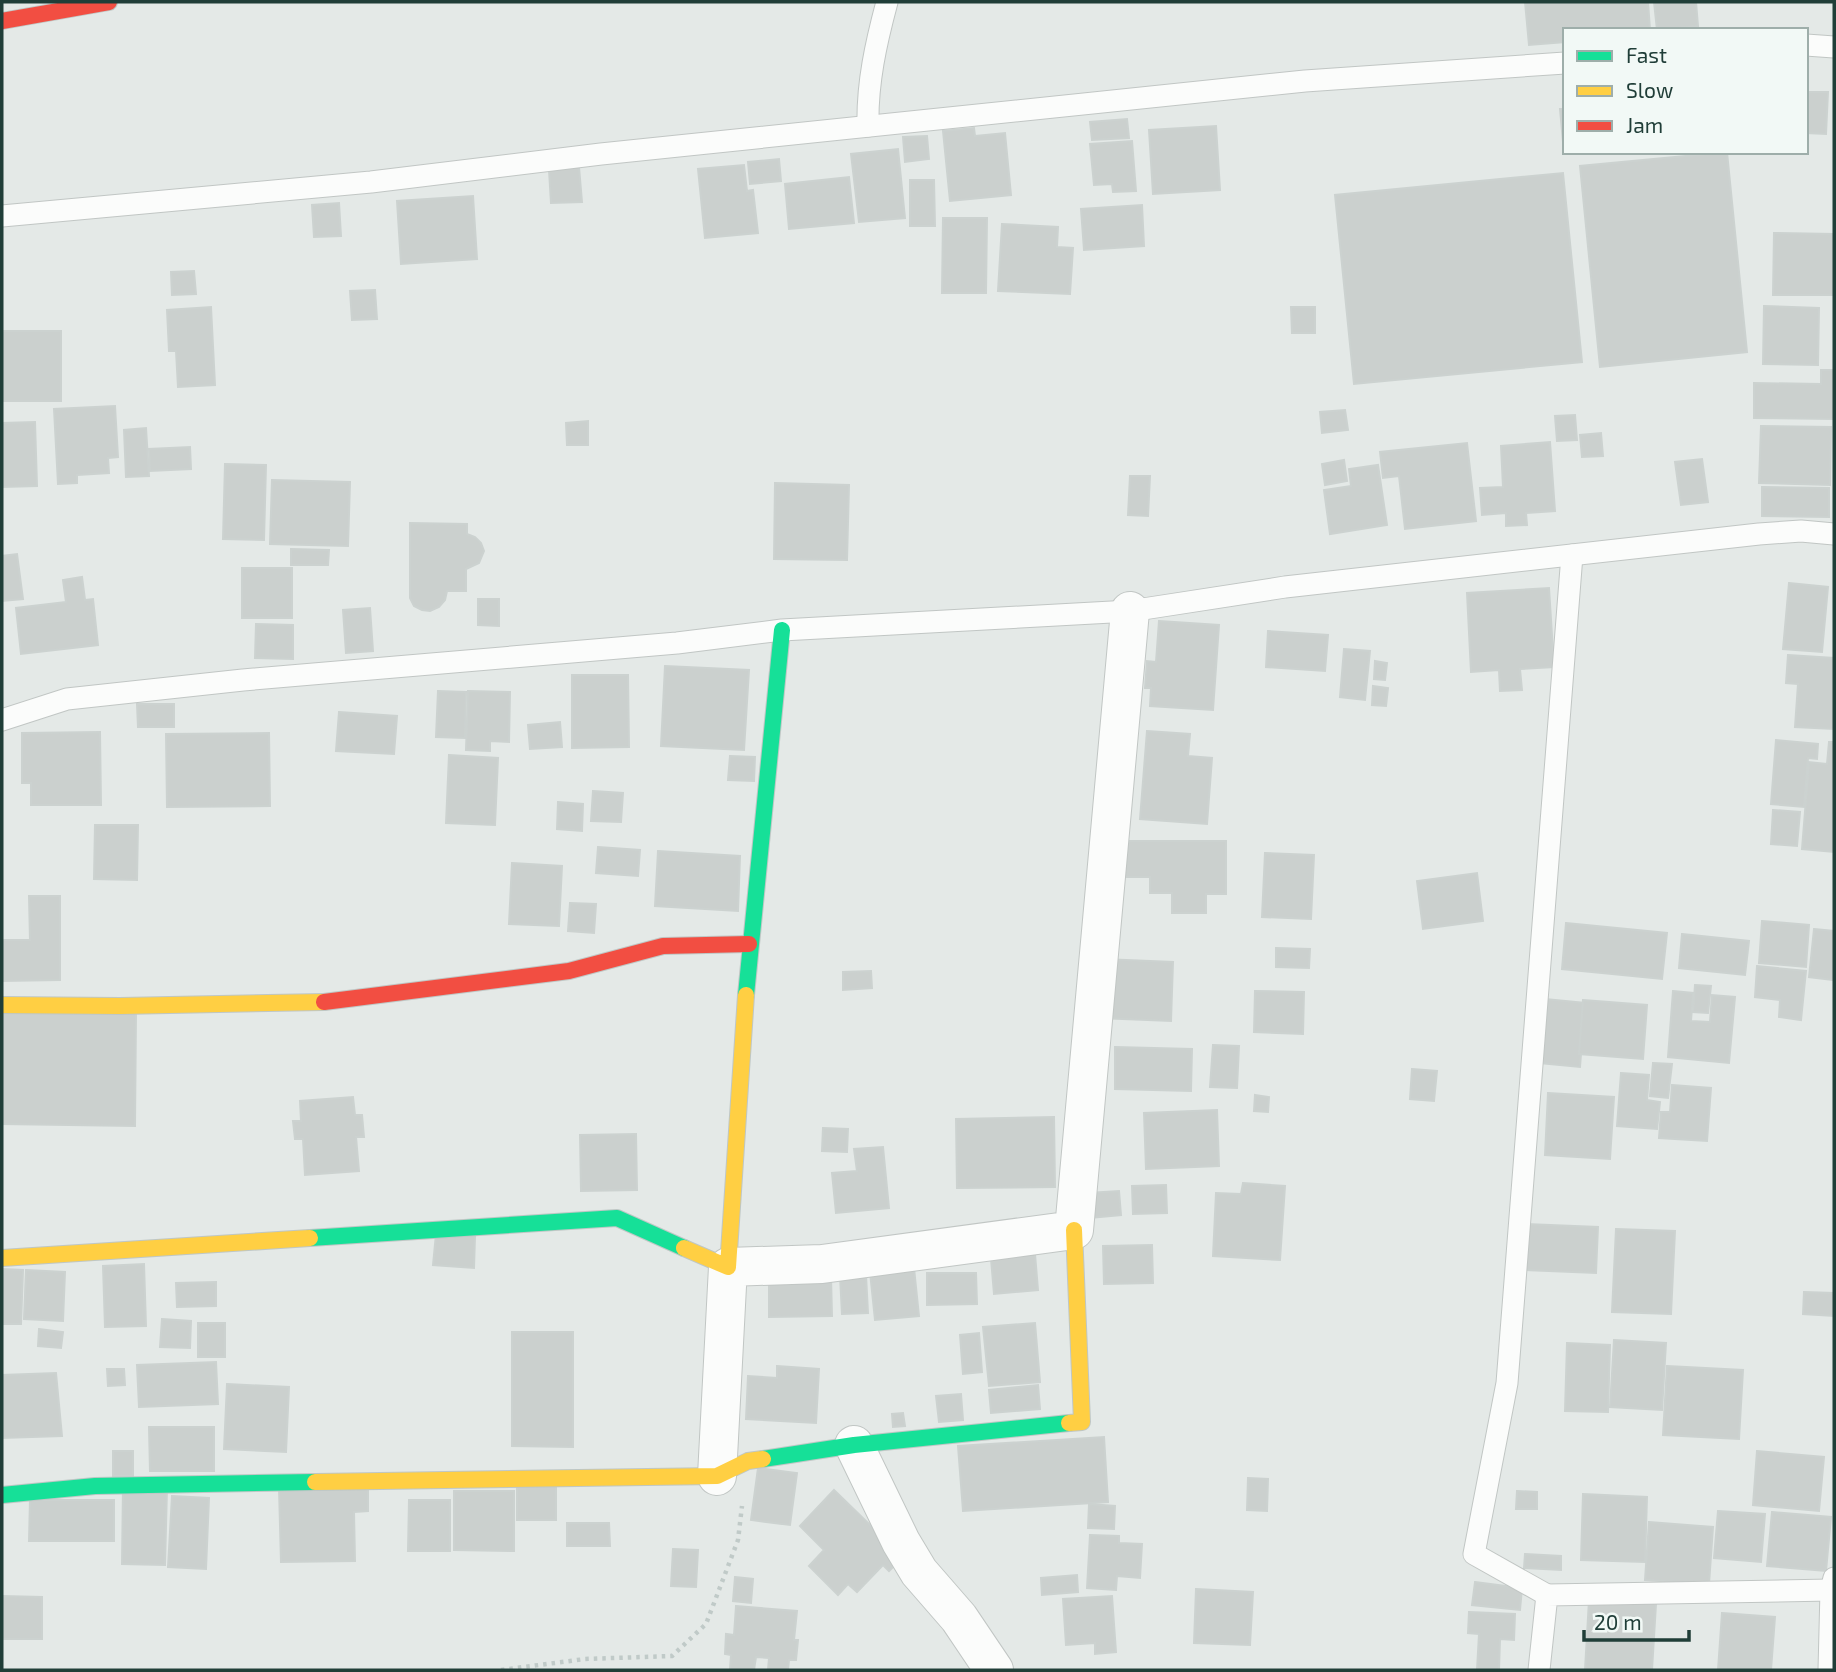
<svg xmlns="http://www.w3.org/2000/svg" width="1836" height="1672" font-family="'Exo 2',sans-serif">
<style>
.building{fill:#cbd0ce;stroke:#ccd2d0;stroke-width:2}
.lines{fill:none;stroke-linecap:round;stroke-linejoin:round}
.lane-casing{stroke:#c1c6c4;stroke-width:23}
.street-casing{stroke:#c1c6c4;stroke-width:40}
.fast-casing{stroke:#bfc7c5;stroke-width:18}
.slow-casing{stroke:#bfc7c5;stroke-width:18}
.jam-casing{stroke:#bfc7c5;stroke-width:18}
.path{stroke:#c0cac8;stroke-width:4.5;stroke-dasharray:3.5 5;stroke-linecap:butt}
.lane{stroke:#fbfcfb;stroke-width:21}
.street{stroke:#fbfcfb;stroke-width:38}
.fast{stroke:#16e098;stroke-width:16}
.slow{stroke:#ffcf43;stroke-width:16}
.jam{stroke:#f24e42;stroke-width:16}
</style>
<rect width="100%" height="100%" fill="#e4e9e7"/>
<g class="building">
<polygon points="1525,2 1648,2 1650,30 1565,30 1565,42 1529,45"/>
<polygon points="1654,2 1696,2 1698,26 1657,30"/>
<polygon points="1806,92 1828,92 1826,134 1806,133"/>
<polygon points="1560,109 1565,109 1565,152 1570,152 1564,153"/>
<polygon points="1127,119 1129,138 1092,140 1090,122"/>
<polygon points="1216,126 1220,190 1153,194 1149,130"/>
<polygon points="974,128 975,136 1005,133 1011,195 950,201 943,131"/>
<polygon points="927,136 929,159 905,162 903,137"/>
<polygon points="1132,141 1136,191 1113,192 1112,184 1094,185 1090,144"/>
<polygon points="898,149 905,218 859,222 851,154"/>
<polygon points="1727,152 1747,352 1600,367 1580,166"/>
<polygon points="779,159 781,181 750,184 748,162"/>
<polygon points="744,165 747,191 753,190 758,233 705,238 698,169"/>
<polygon points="579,167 582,202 551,203 549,170"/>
<polygon points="1563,173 1582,362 1354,384 1335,195"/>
<polygon points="849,177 854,223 789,229 785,184"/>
<polygon points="910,180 934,180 935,226 910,226"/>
<polygon points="473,196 477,259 401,264 397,201"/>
<polygon points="339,203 341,236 314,237 312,205"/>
<polygon points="1142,205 1144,246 1084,250 1081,209"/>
<polygon points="943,218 987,218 986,293 942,293"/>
<polygon points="1002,224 1058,227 1057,247 1073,248 1070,294 998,291"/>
<polygon points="1774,233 1834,234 1834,295 1773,295"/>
<polygon points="194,271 196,294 172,295 171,272"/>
<polygon points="375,290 377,319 352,320 350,291"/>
<polygon points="1764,306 1819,308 1818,365 1763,364"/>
<polygon points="211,307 215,385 178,387 176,351 169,351 167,310"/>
<polygon points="1291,307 1315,307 1315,333 1292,333"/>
<rect x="2" y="331" width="59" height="70"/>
<polygon points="1821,370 1834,370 1834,419 1754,418 1754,383 1821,384"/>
<polygon points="115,406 118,457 108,458 109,473 77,475 77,483 58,484 54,409"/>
<polygon points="1345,410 1348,430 1322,433 1320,412"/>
<polygon points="1575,415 1577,440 1557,441 1555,416"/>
<polygon points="588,421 588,445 567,445 566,423"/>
<polygon points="35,422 37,486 2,487 2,423"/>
<polygon points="1761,426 1831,427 1830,485 1759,483"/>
<polygon points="146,428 149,476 126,477 124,430"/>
<polygon points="1601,433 1603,456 1582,457 1580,435"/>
<polygon points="1550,442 1555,511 1526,513 1527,525 1506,526 1506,513 1482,515 1480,488 1503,487 1501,446"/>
<polygon points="1467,443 1476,521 1405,529 1399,476 1383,478 1380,452"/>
<polygon points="190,447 191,469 150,471 149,449"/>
<polygon points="1702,459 1708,502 1681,505 1675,462"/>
<polygon points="1344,460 1347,481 1325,485 1322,464"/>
<polygon points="225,464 266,465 264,540 223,539"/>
<polygon points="1378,465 1387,525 1330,534 1324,490 1351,486 1349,469"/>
<polygon points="1130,476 1150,476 1148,516 1128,515"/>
<polygon points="272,480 350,482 348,546 270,544"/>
<polygon points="775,483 849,485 847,560 774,559"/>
<polygon points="1762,487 1829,488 1829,517 1762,516"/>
<polygon points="410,523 467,524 467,534 475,537 481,543 484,551 479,563 466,569 466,591 447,591 445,600 439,607 430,611 422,610 414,606 410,598"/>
<polygon points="291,549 329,550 328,565 291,565"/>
<polygon points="17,554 23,599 2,601 2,556"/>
<rect x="242" y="568" width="50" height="50"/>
<polygon points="82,577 85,600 93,599 98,645 21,654 16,608 66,602 63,580"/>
<polygon points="1789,583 1828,587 1822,652 1783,649"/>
<polygon points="1549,588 1554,667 1520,669 1522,690 1500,691 1499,670 1471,672 1467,593"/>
<polygon points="478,599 499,599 499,626 478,625"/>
<polygon points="370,608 373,651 346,653 343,610"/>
<polygon points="1159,621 1219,625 1213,710 1150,706 1151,688 1145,688 1147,661 1156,662"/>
<polygon points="256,624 293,625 293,659 255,658"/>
<polygon points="1268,631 1328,635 1325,671 1266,667"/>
<polygon points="1344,649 1370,651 1365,700 1340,697"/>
<polygon points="1788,655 1834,658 1834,729 1795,727 1798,684 1786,683"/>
<polygon points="1375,661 1387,663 1385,680 1374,679"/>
<polygon points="665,666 749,670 744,750 661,746"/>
<polygon points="572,675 628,675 629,747 572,748"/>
<polygon points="1373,686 1388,688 1386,706 1372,705"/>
<polygon points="438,691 466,692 465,738 436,737"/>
<polygon points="468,691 510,692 509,742 490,741 490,751 466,750"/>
<polygon points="137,704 174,704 174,727 138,727"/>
<polygon points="339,712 397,716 394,754 336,751"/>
<polygon points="560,722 562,747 530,749 528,725"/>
<polygon points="1147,731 1190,734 1188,756 1212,758 1207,824 1140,819"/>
<polygon points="100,732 101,805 31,805 31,783 22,783 22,733"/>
<polygon points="269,733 270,806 167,807 166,734"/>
<polygon points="1776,740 1818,744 1817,759 1808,758 1804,807 1771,804"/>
<polygon points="1829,742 1834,742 1834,852 1802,849 1809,762 1827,764"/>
<polygon points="449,755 498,758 495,825 446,823"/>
<polygon points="730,756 755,757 754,781 728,780"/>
<polygon points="593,791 623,793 621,822 591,821"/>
<polygon points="558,802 583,804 582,831 557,829"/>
<polygon points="1773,810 1800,812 1797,846 1771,844"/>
<polygon points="95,825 138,825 137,880 94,879"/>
<polygon points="1115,841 1226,841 1226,894 1206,894 1206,913 1172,913 1172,893 1150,893 1150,877 1115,877"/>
<polygon points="598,847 640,850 638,876 596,873"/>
<polygon points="658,851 740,856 738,911 655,906"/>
<polygon points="1265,853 1314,855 1311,919 1262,917"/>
<polygon points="512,863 562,866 559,926 509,924"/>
<polygon points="1477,873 1483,921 1423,929 1417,881"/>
<polygon points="29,896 60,896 60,980 2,981 2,940 30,940"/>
<polygon points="570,903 596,904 594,933 568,931"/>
<polygon points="1762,921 1809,925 1806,967 1759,963"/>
<polygon points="1566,923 1667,933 1662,979 1562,969"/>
<polygon points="1814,929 1834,931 1834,980 1809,977"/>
<polygon points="1682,934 1749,941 1745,975 1679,968"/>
<polygon points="1276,948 1310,949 1309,968 1276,967"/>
<polygon points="1102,959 1173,962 1171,1021 1099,1018"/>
<polygon points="1757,966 1806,971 1801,1020 1779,1017 1780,1000 1755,997"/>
<polygon points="871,971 872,988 843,990 843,972"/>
<polygon points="1695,985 1711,986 1708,1013 1693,1012"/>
<polygon points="1255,991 1304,992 1303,1034 1254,1032"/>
<polygon points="1673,991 1693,993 1691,1021 1710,1022 1712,995 1735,997 1729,1063 1668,1057"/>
<polygon points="1545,999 1585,1003 1580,1067 1540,1063"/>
<polygon points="1583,1000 1647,1005 1643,1059 1579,1054"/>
<polygon points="2,1010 136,1012 135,1126 2,1124"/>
<polygon points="1213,1045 1239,1046 1237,1088 1210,1087"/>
<polygon points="1115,1047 1192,1049 1191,1091 1115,1089"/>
<polygon points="1653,1063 1672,1064 1668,1098 1650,1096"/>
<polygon points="1412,1069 1437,1071 1434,1101 1410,1099"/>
<polygon points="1621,1073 1649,1075 1647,1100 1660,1102 1657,1129 1617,1126"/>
<polygon points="1672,1085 1711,1088 1707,1141 1659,1138 1661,1112 1670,1112"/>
<polygon points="1548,1093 1614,1097 1610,1159 1545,1155"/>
<polygon points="1255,1095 1269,1097 1268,1112 1254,1111"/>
<polygon points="353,1097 355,1115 362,1115 364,1137 356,1137 359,1171 305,1175 303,1139 295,1139 293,1121 301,1121 300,1101"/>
<polygon points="1217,1110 1219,1166 1146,1169 1144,1113"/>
<polygon points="1054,1117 1055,1187 957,1188 956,1119"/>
<polygon points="823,1128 848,1129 847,1152 822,1151"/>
<polygon points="636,1134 637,1190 581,1191 580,1135"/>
<polygon points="883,1147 889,1208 836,1213 832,1173 857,1171 854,1149"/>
<polygon points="1243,1183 1285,1186 1280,1260 1213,1256 1216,1193 1241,1194"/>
<polygon points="1166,1185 1167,1213 1133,1214 1132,1186"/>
<polygon points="1119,1191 1121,1215 1090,1218 1088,1193"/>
<polygon points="1526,1224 1598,1227 1596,1273 1524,1270"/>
<polygon points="1616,1229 1675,1231 1671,1314 1612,1312"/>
<polygon points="436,1234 475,1236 474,1268 433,1265"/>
<polygon points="1034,1242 1038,1290 994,1294 990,1247"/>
<polygon points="1152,1245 1153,1283 1104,1284 1103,1246"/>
<polygon points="144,1264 146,1326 105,1327 103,1266"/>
<polygon points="914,1268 919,1316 875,1320 870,1272"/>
<polygon points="2,1269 23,1270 21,1324 2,1324"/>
<polygon points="26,1270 65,1272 63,1321 24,1319"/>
<polygon points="769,1270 831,1277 832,1316 769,1317"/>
<polygon points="927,1273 976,1273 977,1304 927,1305"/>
<polygon points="866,1275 868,1313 842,1314 840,1276"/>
<polygon points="216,1282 216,1306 177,1307 176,1283"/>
<polygon points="1804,1292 1834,1293 1834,1316 1803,1314"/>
<polygon points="162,1319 191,1321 190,1348 160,1347"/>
<rect x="198" y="1323" width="27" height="34"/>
<polygon points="1035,1323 1040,1382 989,1386 983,1327"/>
<polygon points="39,1329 63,1332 61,1348 38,1346"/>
<polygon points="512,1332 573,1332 573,1447 512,1446"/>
<polygon points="979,1333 982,1372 963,1374 960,1335"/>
<polygon points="1614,1340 1666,1343 1662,1410 1610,1407"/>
<polygon points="1567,1343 1610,1345 1608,1412 1565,1411"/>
<polygon points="216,1362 218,1404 139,1407 137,1365"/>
<polygon points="777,1366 819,1369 816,1423 746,1419 748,1376 777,1378"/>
<polygon points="1667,1366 1743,1370 1739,1439 1663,1435"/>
<polygon points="107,1369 124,1369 125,1385 108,1386"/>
<polygon points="56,1373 62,1436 2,1438 2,1375"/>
<polygon points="227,1384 289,1387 286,1452 224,1449"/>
<polygon points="1038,1385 1040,1409 991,1413 989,1390"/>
<polygon points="961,1394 963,1420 939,1422 936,1396"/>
<polygon points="903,1413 905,1426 893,1427 892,1414"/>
<polygon points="149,1427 214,1427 214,1471 150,1471"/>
<polygon points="1104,1437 1108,1502 963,1511 958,1446"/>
<rect x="113" y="1451" width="20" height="25"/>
<polygon points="1757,1451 1824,1457 1819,1511 1753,1505"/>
<polygon points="758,1468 797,1473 790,1525 751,1520"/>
<polygon points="1248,1478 1268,1479 1267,1511 1247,1510"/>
<rect x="517" y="1483" width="39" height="37"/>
<polygon points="123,1487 167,1488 165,1565 122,1564"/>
<polygon points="368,1487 368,1511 354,1512 355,1561 281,1562 279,1488"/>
<polygon points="834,1490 903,1557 889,1571 883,1565 857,1592 848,1584 838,1595 809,1566 824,1550 800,1526"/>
<polygon points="454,1491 514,1491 514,1551 454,1550"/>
<polygon points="1517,1491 1537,1492 1537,1509 1516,1509"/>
<polygon points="1583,1494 1647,1497 1645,1562 1581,1560"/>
<polygon points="172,1496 209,1498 206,1569 168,1567"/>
<polygon points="30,1500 114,1500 114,1541 29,1541"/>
<polygon points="409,1500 450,1500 450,1551 408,1551"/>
<polygon points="1089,1504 1115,1506 1114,1529 1088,1528"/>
<polygon points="1718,1511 1765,1514 1761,1562 1714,1558"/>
<polygon points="1772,1512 1831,1517 1826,1571 1767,1566"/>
<polygon points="1649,1522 1713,1527 1709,1584 1645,1580"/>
<polygon points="567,1523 609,1523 610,1546 567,1546"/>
<polygon points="1090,1535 1119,1536 1119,1543 1142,1544 1140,1578 1117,1576 1116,1590 1087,1588"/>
<polygon points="673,1549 698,1550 696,1587 671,1586"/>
<polygon points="1525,1554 1561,1556 1561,1570 1524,1568"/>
<polygon points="1077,1575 1078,1592 1042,1595 1041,1578"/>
<polygon points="735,1577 753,1579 751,1603 733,1601"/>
<polygon points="1475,1582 1522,1588 1520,1610 1472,1605"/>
<polygon points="1196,1589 1253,1592 1250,1645 1194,1643"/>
<polygon points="2,1596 42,1597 42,1639 2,1639"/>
<polygon points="1112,1596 1116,1652 1095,1654 1095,1643 1066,1645 1063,1599"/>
<polygon points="1589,1600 1656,1604 1652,1670 1585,1670"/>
<polygon points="736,1606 797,1611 794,1640 798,1640 796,1660 789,1660 788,1670 768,1670 769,1658 756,1657 754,1670 730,1670 731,1655 725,1654 726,1634 734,1635"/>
<polygon points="1469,1612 1515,1614 1514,1640 1500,1639 1499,1670 1477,1670 1479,1634 1468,1633"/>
<polygon points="1722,1613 1775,1617 1771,1670 1718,1670"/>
</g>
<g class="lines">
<defs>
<g id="lane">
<polyline points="1806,45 1834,47"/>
<path d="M868,126C867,83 876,43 887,2"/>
<polyline points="2,216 371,182 601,154 1305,81 1565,63"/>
<polyline points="2,720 67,699 243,680 677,643 782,630 1130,611 1285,587 1759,534 1801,531 1834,534"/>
<polyline points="1547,1595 1474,1554 1507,1383 1572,555"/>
<polyline points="1539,1670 1547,1595 1831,1590"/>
<polyline points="1829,1670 1831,1590 1834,1578"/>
</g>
<g id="street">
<polyline points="854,1445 901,1542 919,1572 959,1618 994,1670"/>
<polyline points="717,1476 728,1267 822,1264 1074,1230 1130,611"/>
</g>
<g id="fast">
<polyline points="746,995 782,630"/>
<polyline points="310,1238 617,1218 684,1248"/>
<polyline points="763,1459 854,1445 1069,1423"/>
<polyline points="2,1495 95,1486 315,1482"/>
</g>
<g id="slow">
<polyline points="2,1005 120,1006 324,1002"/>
<polyline points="684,1248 728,1267 746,995"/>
<polyline points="2,1258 310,1238"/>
<polyline points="1069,1423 1082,1422 1074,1230"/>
<polyline points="315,1482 717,1476 748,1461 763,1459"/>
</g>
<g id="jam">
<polyline points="2,21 109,2"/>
<polyline points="324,1002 569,971 663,946 749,944"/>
</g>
</defs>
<use href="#lane" class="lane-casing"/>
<use href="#street" class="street-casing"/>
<use href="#fast" class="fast-casing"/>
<use href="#slow" class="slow-casing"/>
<use href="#jam" class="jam-casing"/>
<polyline class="path" points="501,1670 585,1659 672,1656 706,1624 738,1540 742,1506"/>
<use href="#lane" class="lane"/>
<use href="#street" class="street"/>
<use href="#fast" class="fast"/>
<use href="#slow" class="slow"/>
<use href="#jam" class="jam"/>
</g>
<rect width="1836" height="1672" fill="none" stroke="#203e38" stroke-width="7"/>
<rect x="1563" y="28" width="245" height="126" fill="#f2f9f6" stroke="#9eaeaa" stroke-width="2"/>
<rect x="1577" y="51" width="35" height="10" fill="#16e098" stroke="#9eaeaa" stroke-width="2"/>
<text x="1626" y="63" font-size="21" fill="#203e38">Fast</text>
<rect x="1577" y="86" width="35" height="10" fill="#ffcf43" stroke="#9eaeaa" stroke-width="2"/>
<text x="1626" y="98" font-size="21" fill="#203e38">Slow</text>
<rect x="1577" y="121" width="35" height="10" fill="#f24e42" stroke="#9eaeaa" stroke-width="2"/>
<text x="1626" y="133" font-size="21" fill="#203e38">Jam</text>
<path d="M1584 1630v10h105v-10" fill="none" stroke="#203e38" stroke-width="3.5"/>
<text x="1594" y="1630" font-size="21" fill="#203e38" stroke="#f2f9f6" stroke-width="5" paint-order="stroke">20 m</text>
</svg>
